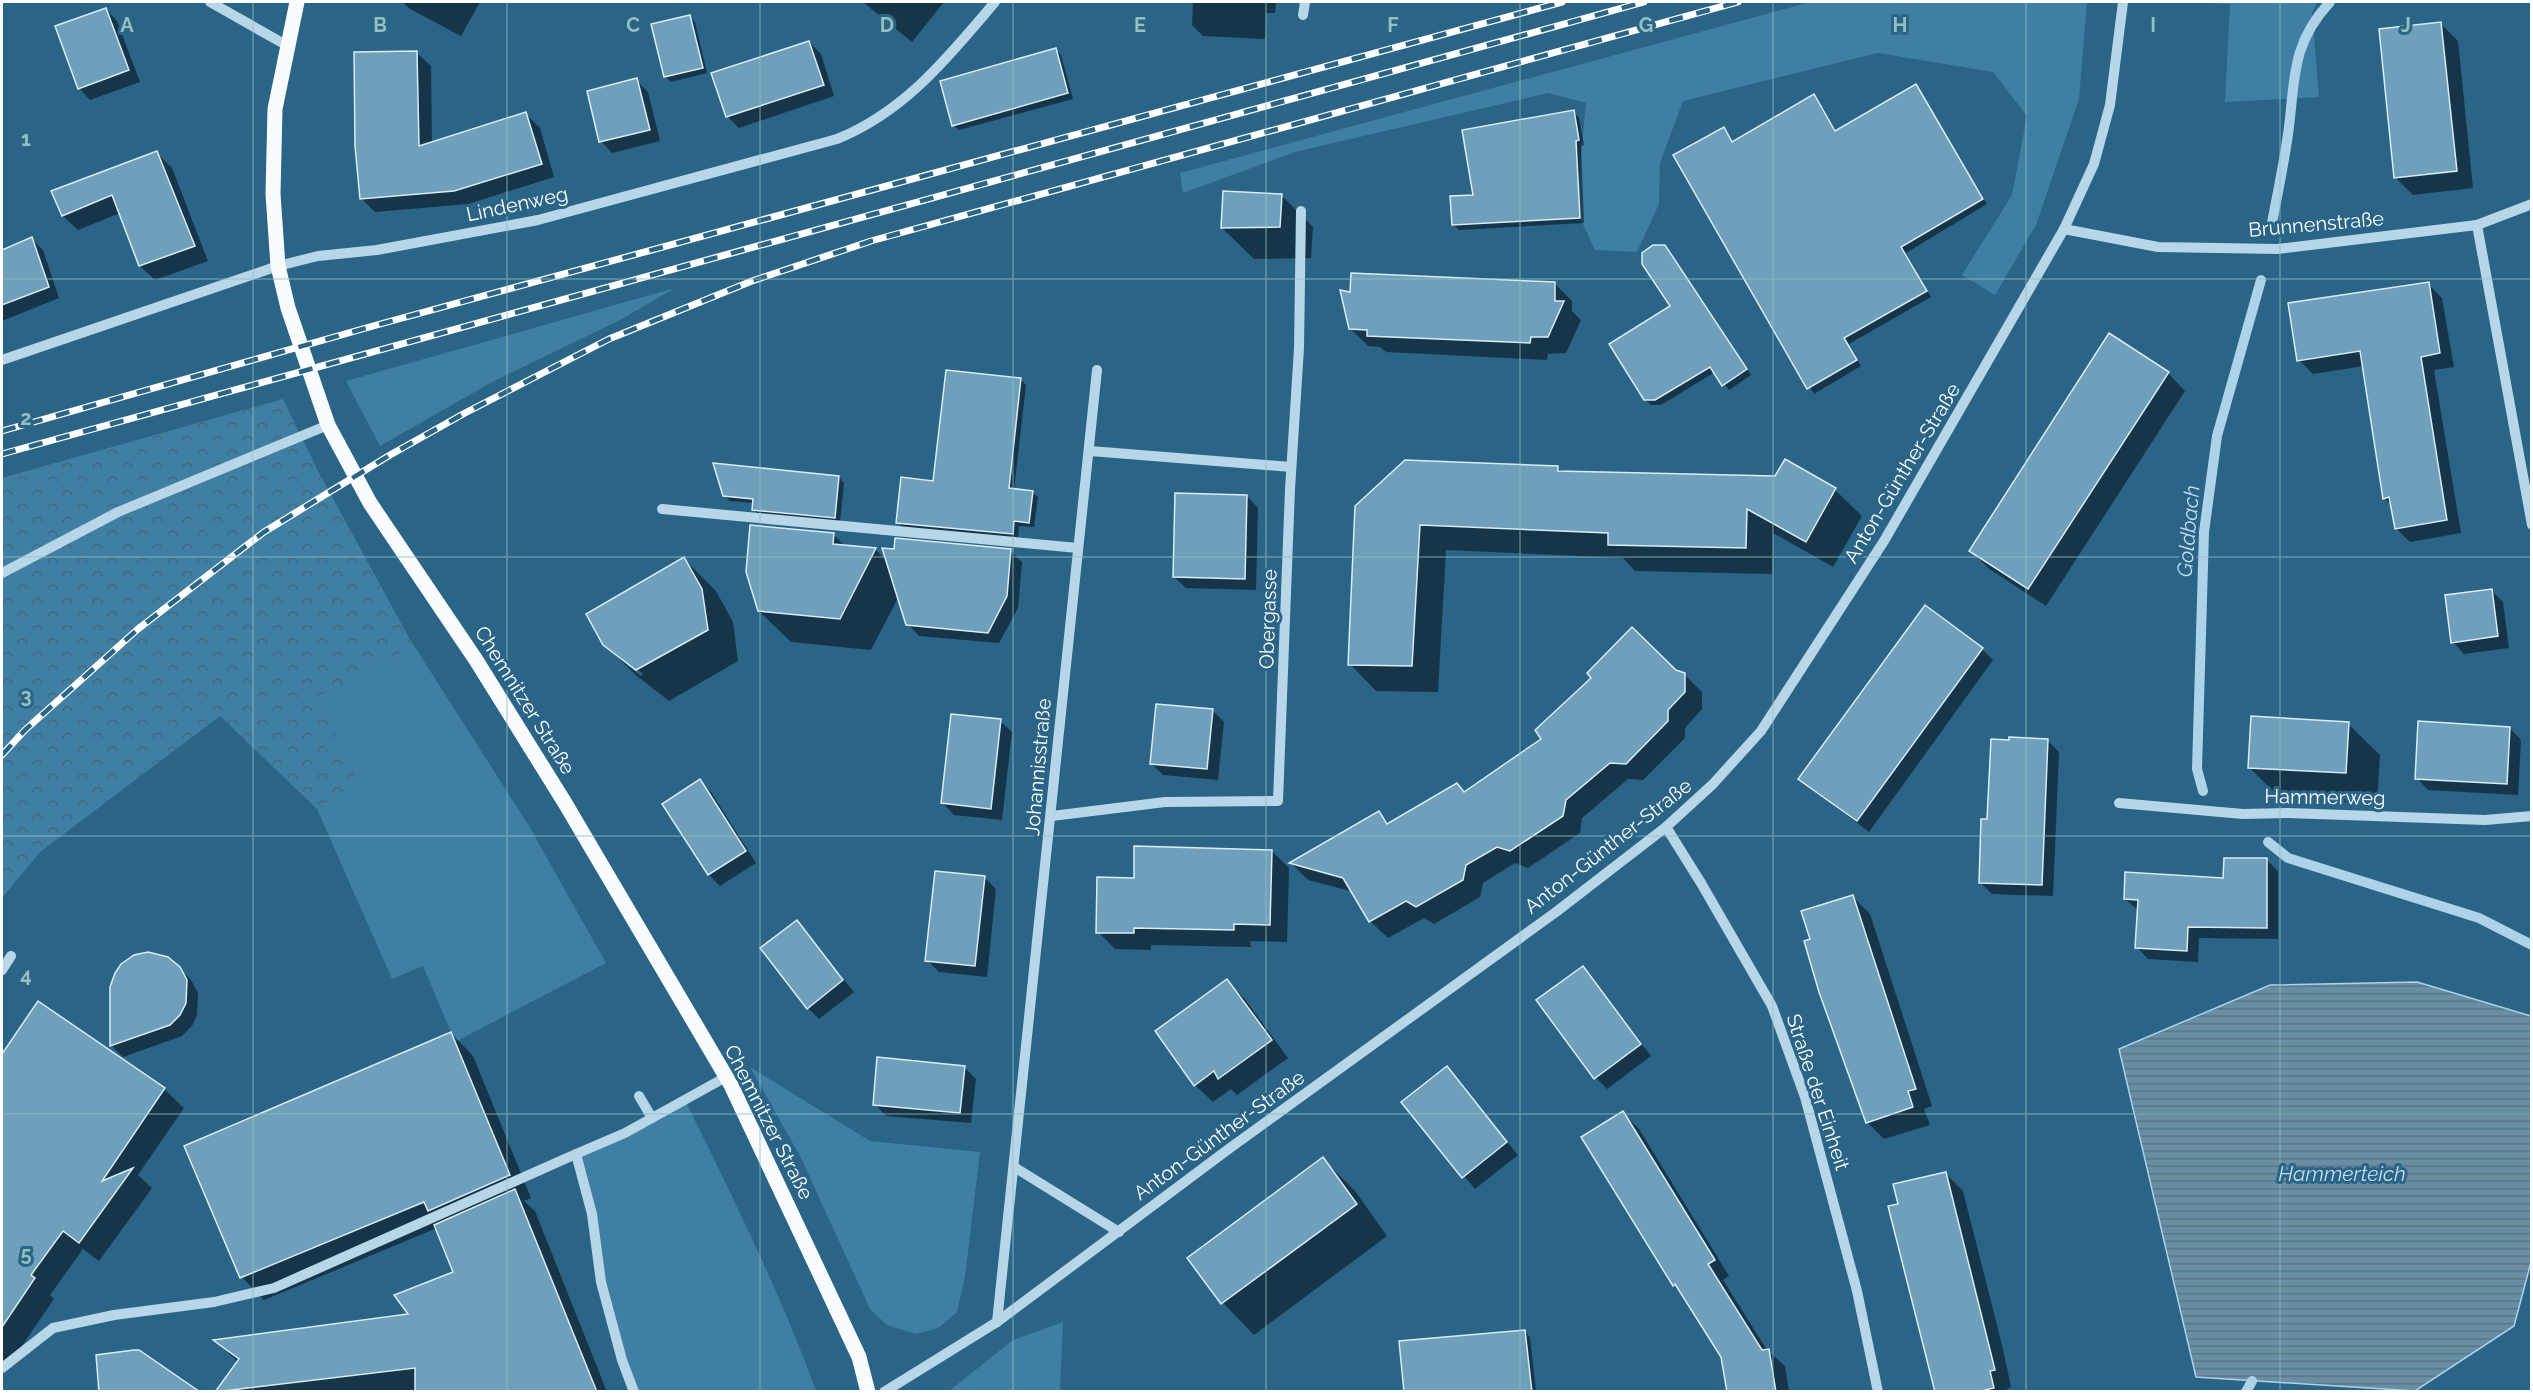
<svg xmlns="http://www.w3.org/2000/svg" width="2533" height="1393" font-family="Raleway,sans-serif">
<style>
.green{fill:#3f7fa3}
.forest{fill:url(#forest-crowns)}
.water{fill:url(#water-rules);stroke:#acd3e8;stroke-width:1.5}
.shadow{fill:#0007;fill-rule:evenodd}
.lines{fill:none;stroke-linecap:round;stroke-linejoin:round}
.stream{stroke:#acd3e8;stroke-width:10}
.building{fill:#6e9fbb;stroke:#daecf6;stroke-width:1.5}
.minor{stroke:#b7d6e8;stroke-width:10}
.major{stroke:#f9fcfe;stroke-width:15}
.rail-casing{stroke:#fff;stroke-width:7}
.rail{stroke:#2a6487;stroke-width:4.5;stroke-dasharray:14;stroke-linecap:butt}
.grid{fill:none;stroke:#93c1be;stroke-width:1.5;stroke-opacity:0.55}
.labels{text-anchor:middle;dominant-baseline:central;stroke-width:6;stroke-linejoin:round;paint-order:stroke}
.street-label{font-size:20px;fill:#fff;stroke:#2a6487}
.water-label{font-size:21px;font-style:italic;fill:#c3dfef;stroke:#2a6487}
.grid-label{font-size:20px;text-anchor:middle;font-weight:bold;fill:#93c1be;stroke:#2a6487;stroke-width:6;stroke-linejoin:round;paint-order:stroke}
</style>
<defs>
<pattern id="forest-crowns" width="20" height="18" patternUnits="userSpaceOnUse" patternTransform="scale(1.5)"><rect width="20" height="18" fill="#3f7fa3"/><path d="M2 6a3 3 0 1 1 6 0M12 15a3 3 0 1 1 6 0" fill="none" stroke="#45687c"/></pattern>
<pattern id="water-rules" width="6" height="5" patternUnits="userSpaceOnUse" patternTransform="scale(1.5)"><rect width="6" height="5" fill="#688ea5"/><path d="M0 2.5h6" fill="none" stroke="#5d7481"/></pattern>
</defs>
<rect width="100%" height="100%" fill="#2a6487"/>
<g class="green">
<polygon points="1810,2 2087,2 2079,99 2036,225 1995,295 1962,275 2012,195 2027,116 1993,72 1878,53 1683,101 1660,163 1659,204 1637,252 1595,250 1580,218 1578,189 1586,103 1548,93 1295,152 1183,193 1180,173"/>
<polygon points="2182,2 2317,2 2312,13 2319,97 2225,102 2230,4"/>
<polygon points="675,288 622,319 492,382 380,446 346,381"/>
<polygon points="413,644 529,826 606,963 455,1042 423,966 392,979 317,809 357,780 316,696 359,677"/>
<polygon points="750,1067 870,1141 980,1152 965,1277 957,1312 938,1328 916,1334 887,1325 870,1309 801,1158"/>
<path d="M685,1100C732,1196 780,1291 816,1391H634L622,1360L576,1154Z"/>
<polygon points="1063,1322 1060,1391 949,1391 1013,1340"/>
</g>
<polygon class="forest" points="283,399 318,471 413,645 359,677 316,696 357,780 317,809 220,716 40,852 2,898 2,478"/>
<polygon class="water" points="2417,982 2531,1016 2531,1262 2514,1326 2415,1391 2196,1377 2119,1049 2270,985"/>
<g class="shadow">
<polygon points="402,2 480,2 461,36 410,9"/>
<polygon points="863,2 944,2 912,42"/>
<polygon points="1193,2 1276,2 1275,13 1266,13 1265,39 1203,36 1192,25"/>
<polygon points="106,9 117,21 140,82 90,100 79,88"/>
<polygon points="689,16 695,22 707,73 671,82 666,77"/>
<polygon points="2441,24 2458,41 2473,188 2413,195 2395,177"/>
<polygon points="809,42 821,54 834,96 739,128 727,116"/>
<polygon points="1055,49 1061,55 1073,99 959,130 953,125"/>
<polygon points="417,53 431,66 432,143 526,114 540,128 554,177 468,204 375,212 361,198"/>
<polygon points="636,80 648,92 660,141 612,153 601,141"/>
<polygon points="1916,86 1987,204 1906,253 1931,297 1849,344 1861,366 1814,394 1675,156 1723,129 1734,143 1814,96 1837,132"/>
<polygon points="1574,112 1579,118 1584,145 1581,146 1584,223 1459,230 1453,224 1475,196"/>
<polygon points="157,153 172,168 208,261 155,280 140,266 120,213 78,230 63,216"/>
<polygon points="1281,195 1313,227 1311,258 1254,259 1222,228"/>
<polygon points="32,239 43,250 59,298 2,321 2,251"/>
<polygon points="1664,246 1751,375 1729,390 1715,372 1661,405 1651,405 1645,399 1672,307"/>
<polygon points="1554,283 1572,301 1572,311 1581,320 1566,353 1548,354 1547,360 1386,352 1380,347 1368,346 1350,328 1351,293"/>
<polygon points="2428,284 2442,298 2454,367 2434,370 2461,533 2410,542 2396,528 2392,506 2384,498 2364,366 2313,374 2299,360"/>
<polygon points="2168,373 2185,391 2046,606 1988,568 1971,550"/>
<polygon points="1020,379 1026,385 1014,490 1032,492 1038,497 1034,527 1019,526 1018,539 903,528 898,523"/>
<polygon points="1785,461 1835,490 1862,516 1833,567 1773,533 1772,574 1635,571 1623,558 1446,550 1438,692 1376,691 1350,664 1356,506 1558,467 1562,472 1776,477"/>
<polygon points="839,477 844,483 840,522 759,515 753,509 754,503 730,501 724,495"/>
<polygon points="1247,496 1258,508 1256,590 1186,588 1174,577"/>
<polygon points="833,534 845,546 875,549 888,562 1011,551 1022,562 1018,608 999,643 919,636 908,624 899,596 871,650 791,642 759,611"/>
<path d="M684,559L716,591L733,622L738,661L669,701L637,676L604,644ZM627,661L643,674L641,676L627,665Z"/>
<polygon points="2491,590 2503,602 2509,648 2464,654 2453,642"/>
<polygon points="1982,649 1993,660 1869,832 1800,779"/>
<polygon points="1676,671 1684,674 1702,692 1702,709 1685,728 1685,738 1643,780 1628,779 1582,818 1580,833 1528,868 1515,863 1483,883 1480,897 1434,924 1424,918 1388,938 1370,921 1354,892 1308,880 1291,863 1379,813 1390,824 1465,793"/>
<polygon points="1213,711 1224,722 1218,780 1163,775 1151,763"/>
<polygon points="1000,721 1012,732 1002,820 954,815 943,803"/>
<polygon points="2348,724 2380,755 2377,804 2281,799 2249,767"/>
<polygon points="2510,728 2521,740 2518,795 2428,790 2417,778"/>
<polygon points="2047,740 2059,752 2053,896 1992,894 1981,883 1988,821"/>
<polygon points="700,781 711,792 756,863 720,886 709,875"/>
<polygon points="1272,851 1289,868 1287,942 1250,941 1251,947 1151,945 1151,950 1115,949 1098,932 1135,879"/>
<polygon points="2267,860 2278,871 2278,939 2199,938 2198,962 2148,959 2137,947 2139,911 2125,899 2225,879"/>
<polygon points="985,878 996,889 987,977 939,972 927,960"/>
<polygon points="1852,896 1870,914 1932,1106 1924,1109 1930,1125 1884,1139 1867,1122 1812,940"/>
<polygon points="797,922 854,992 819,1019 808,1008"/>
<polygon points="179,968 191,980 198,993 197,1015 192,1026 182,1036 123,1057 111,1045"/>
<polygon points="1583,968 1651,1056 1607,1089 1596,1078"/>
<polygon points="1227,981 1244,998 1288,1058 1237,1095 1231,1089 1213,1102 1195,1085"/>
<polygon points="39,1003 164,1089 184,1108 138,1175 152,1188 99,1261 83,1249 50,1295 54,1299 2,1375 2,1057"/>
<polygon points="451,1033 473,1056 531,1198 524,1201 535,1211 607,1392 217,1392 238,1362 216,1341 411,1315 455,1273 437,1228 264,1300 242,1277"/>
<polygon points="964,1067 976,1079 971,1123 886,1116 875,1104"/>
<polygon points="1447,1068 1518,1155 1475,1189 1403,1102"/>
<polygon points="1623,1113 1639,1129 1729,1276 1723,1280 1767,1350 1785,1366 1789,1392 1728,1392 1722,1356 1683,1294 1674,1285"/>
<polygon points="1323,1159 1355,1191 1387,1236 1254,1335 1223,1303 1189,1258"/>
<polygon points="1946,1174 1963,1191 2003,1349 2011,1387 2007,1389 2008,1392 1937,1392 1899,1205"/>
<polygon points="1525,1332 1530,1337 1536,1392 1406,1392"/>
</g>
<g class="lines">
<g class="stream">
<path d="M2272,223C2277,196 2283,168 2287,141C2296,85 2288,47 2330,2"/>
<polyline points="2203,791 2197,769 2204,532 2217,436 2261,280"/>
<polyline points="2268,842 2288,858 2479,918 2532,945"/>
<polyline points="2246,1392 2252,1381"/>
</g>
</g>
<g class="building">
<polygon points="106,8 129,70 78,89 55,26"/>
<polygon points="690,15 703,68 664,77 651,24"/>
<polygon points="2441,22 2457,171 2394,178 2379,29"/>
<polygon points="809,41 824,85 726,117 711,73"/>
<polygon points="1056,48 1068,93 952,126 940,81"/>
<polygon points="417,51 419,146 526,112 542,164 454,191 360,199 355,146 354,52"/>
<polygon points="637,78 650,130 599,142 587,91"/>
<polygon points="1916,84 1983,199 1901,247 1927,291 1844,338 1857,360 1807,389 1673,155 1724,127 1732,142 1814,94 1835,131"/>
<polygon points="1574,110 1579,140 1576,141 1580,218 1452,225 1450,196 1473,195 1462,130"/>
<polygon points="157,151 195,246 139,266 112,195 62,216 51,191"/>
<polygon points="1223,191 1282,194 1280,227 1221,228"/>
<polygon points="32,237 49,287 2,305 2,250"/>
<polygon points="1653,245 1665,245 1747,369 1722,386 1710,367 1655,400 1644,400 1609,344 1670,306 1642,264 1642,253"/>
<polygon points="1351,273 1555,282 1555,301 1564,301 1548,337 1531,337 1530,343 1367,336 1367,330 1349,329 1340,290 1350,292"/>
<polygon points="2429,282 2440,353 2421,357 2447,520 2395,529 2389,497 2383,499 2360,351 2297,361 2288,303"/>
<polygon points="2109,333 2169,372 2028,589 1969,551"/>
<polygon points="946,370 1021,378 1009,488 1033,491 1029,523 1014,521 1013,534 896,523 901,477 933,481"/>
<polygon points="1785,459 1836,488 1806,542 1747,509 1746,548 1608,545 1608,533 1420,525 1412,666 1348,665 1355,506 1405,460 1558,466 1558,471 1775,476"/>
<polygon points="713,463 839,476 835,518 752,510 753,499 723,496"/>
<polygon points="1175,493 1247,495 1245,579 1173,577"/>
<polygon points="750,525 834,533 833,544 876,548 840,619 758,611 746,572"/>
<polygon points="895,538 1011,549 1007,596 988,633 906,625 882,548 894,549"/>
<polygon points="684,557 702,589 708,630 636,670 603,645 586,614"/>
<polygon points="2492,589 2498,636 2451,643 2445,595"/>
<polygon points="1925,605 1983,648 1857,821 1798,779"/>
<polygon points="1632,627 1676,670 1685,673 1685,692 1668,710 1668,721 1626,764 1610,763 1566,800 1563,816 1510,851 1497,847 1466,865 1463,880 1416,907 1406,901 1369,922 1343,878 1289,863 1379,811 1387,824 1457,783 1464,792 1541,739 1535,730 1591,678 1587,673"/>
<polygon points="1156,704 1213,709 1207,769 1150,764"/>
<polygon points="951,714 1001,719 991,809 941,803"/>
<polygon points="2251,716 2349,722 2346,773 2248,768"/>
<polygon points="2418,721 2510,727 2507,784 2415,779"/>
<polygon points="2009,737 2048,739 2042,885 1979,883 1981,819 1987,819 1991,739 2009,740"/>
<polygon points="700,779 746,851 708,875 662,804"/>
<polygon points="1134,846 1272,850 1270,925 1234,924 1234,930 1134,928 1134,933 1096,933 1097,877 1134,878"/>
<polygon points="2224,858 2267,858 2267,928 2188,927 2187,951 2135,948 2138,900 2124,899 2125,872 2223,878"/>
<polygon points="935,871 985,876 975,966 925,961"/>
<polygon points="1853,895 1916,1089 1908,1091 1913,1107 1866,1123 1819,992 1804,941 1810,939 1801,911"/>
<polygon points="797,920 843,980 807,1009 760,948"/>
<polygon points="148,952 168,957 180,967 187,980 186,1003 180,1015 170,1025 110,1046 110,987 115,973 121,964 134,955"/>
<polygon points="1583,966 1641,1044 1594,1079 1536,1000"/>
<polygon points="1227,979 1272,1040 1218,1079 1214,1071 1194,1086 1155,1031"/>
<polygon points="38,1001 165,1088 102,1181 133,1168 79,1243 63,1231 31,1275 35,1278 2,1327 2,1054"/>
<polygon points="451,1032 510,1175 428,1211 424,1202 240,1278 184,1146"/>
<polygon points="877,1057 965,1066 960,1113 873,1105"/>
<polygon points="1447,1066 1507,1142 1462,1178 1401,1102"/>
<polygon points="1623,1111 1715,1260 1708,1264 1762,1350 1769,1349 1776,1392 1727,1392 1721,1357 1675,1284 1673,1286 1581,1137"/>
<polygon points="1323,1157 1357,1204 1221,1304 1187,1258"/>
<polygon points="1946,1172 1995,1370 1990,1371 1994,1388 1977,1392 1935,1392 1888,1206 1898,1204 1893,1184"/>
<polygon points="515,1189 597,1392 415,1392 415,1368 215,1392 239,1359 213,1340 408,1314 394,1295 453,1272 434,1225"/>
<polygon points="1525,1330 1532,1392 1404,1392 1399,1341"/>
<polygon points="134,1350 139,1350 200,1392 99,1392 96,1355"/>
</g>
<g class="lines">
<g class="minor">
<polyline points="210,2 286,45"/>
<polyline points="1303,15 1305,2"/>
<polyline points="2477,225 2532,525"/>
<polyline points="2064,229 2158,247 2277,249 2477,225 2532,204"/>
<path d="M2,360L278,266L318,256L377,250L538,220L837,139C905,112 949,56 995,2"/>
<polyline points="1090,451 1291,467"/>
<polyline points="662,509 1078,548"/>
<polyline points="2,573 118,512 328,425"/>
<polyline points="2119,803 2243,814 2288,813 2485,820 2532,816"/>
<polyline points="1052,816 1165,802 1278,801 1290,489 1299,348 1301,211"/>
<polyline points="1666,827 1701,883 1772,1006 1805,1097 1857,1291 1878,1392"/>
<polyline points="2,970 11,956"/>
<polyline points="639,1096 652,1118"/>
<polyline points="1014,1167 1119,1232"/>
<polyline points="997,1322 1097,370"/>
<polyline points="2,1368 53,1328 114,1315 214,1302 274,1288 576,1154"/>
<polyline points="634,1392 622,1360 601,1282 592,1214 576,1154 625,1133 726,1077"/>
<polyline points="884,1392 997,1322 1230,1148 1556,912 1666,827 1713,784 1761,731 1884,541 2064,229 2094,164 2110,105 2123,2"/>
</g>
<polyline class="major" points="297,2 275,109 273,194 278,266 288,308 328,425 370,503 476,660 565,803 731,1085 859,1357 868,1392"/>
<defs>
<g id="rail">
<polyline points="2,431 373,326 1562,2"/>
<polyline points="2,454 1644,2"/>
<polyline points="2,755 25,730 138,629 264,532 390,455 465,413 609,339 752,281 871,241 1738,2"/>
</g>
</defs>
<use href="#rail" class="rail-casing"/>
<use href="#rail" class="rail"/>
</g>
<path class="grid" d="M253,2V1392M507,2V1392M760,2V1392M1013,2V1392M1266,2V1392M1520,2V1392M1773,2V1392M2026,2V1392M2280,2V1392M2,279H2532M2,557H2532M2,836H2532M2,1114H2532"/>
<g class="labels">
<g class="street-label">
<text transform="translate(517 204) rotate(-12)">Lindenweg</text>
<text transform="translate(2316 224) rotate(-5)">Brunnenstraße</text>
<text transform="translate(1902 473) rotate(-59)">Anton-Günther-Straße</text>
<text transform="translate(1268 619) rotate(-88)">Obergasse</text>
<text transform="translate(525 700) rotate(58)">Chemnitzer Straße</text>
<text transform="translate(1038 767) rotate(-85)">Johannisstraße</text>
<text transform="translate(2325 797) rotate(1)">Hammerweg</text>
<text transform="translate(1608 846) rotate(-38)">Anton-Günther-Straße</text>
<text transform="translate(1818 1092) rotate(72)">Straße der Einheit</text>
<text transform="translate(769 1122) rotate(63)">Chemnitzer Straße</text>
<text transform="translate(1219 1135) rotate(-36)">Anton-Günther-Straße</text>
</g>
<g class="water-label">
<text transform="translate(2188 531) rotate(-85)">Goldbach</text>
<text x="2342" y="1173">Hammerteich</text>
</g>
</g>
<g class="grid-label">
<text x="127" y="32">A</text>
<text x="380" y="32">B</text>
<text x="633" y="32">C</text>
<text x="887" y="32">D</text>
<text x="1140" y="32">E</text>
<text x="1393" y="32">F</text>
<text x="1646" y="32">G</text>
<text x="1900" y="32">H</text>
<text x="2153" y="32">I</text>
<text x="2406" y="32">J</text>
<text x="26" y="146">1</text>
<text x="26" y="425">2</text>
<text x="26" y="703">3</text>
<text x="26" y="982">4</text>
<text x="26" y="1261">5</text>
</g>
<rect width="2533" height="1393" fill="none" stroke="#ffffff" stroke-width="6"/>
</svg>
